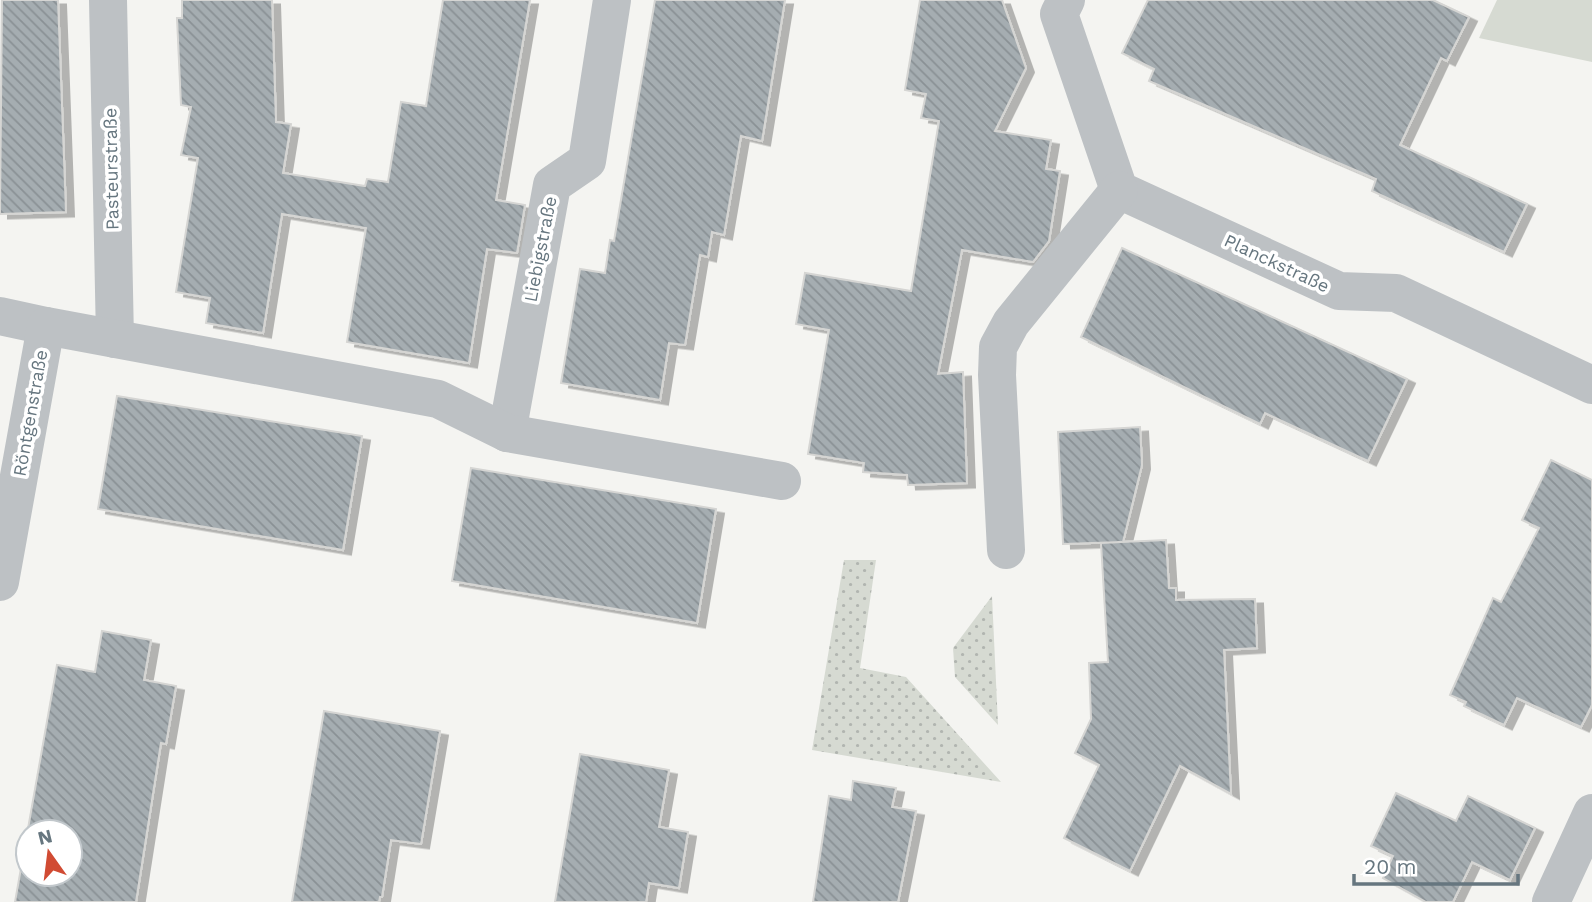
<svg xmlns="http://www.w3.org/2000/svg" width="1592" height="902" font-family="'Work Sans',sans-serif">
<style>
.grass{fill:url(#grass-dots)}
.garden{fill:#d6dad2}
.building{fill:url(#building-back-hatch);stroke:#d5d5d3;stroke-width:2;fill-rule:evenodd;filter:url(#shadow)}
.lines{fill:none;stroke-linecap:round;stroke-linejoin:round}
.minor{stroke:#bdc1c4;stroke-width:38}
.labels{text-anchor:middle;dominant-baseline:central;stroke-width:7;stroke-linejoin:round;paint-order:stroke}
.street-label{font-size:18px;fill:#66767f;stroke:#fff}
</style>
<defs>
<pattern id="grass-dots" width="8" height="8" patternUnits="userSpaceOnUse" patternTransform="scale(1.75)"><rect width="8" height="8" fill="#d6dad2"/><path d="M2 2h.1M6 6h.1" fill="none" stroke="#b1b5b0" stroke-width="1.8" stroke-linecap="round"/></pattern>
<pattern id="building-back-hatch" width="6" height="6" patternUnits="userSpaceOnUse" patternTransform="scale(1.75)"><rect width="6" height="6" fill="#a5adb1"/><path d="M-1 5l2 2M0 0l6 6M5-1l2 2" fill="none" stroke="#8a9195"/></pattern>
<filter id="shadow"><feDropShadow dx="8" dy="4.5" stdDeviation="0" flood-color="#0004"/></filter>
</defs>
<rect width="100%" height="100%" fill="#f4f4f1"/>
<g class="grass">
<polygon points="844,560 876,560 860,668 906,677 1001,782 812,750"/>
<polygon points="992,596 998,725 955,677 953,648"/>
</g>
<polygon class="garden" points="1497,0 1592,0 1592,62 1479,38"/>
<g class="building">
<polygon points="2,0 58,0 66,212 0,214"/>
<polygon points="182,0 272,0 276,122 291,124 283,173 365,186 367,179 388,182 401,102 426,106 443,0 530,0 496,200 525,205 517,253 487,249 469,363 347,342 366,228 282,214 263,333 206,323 210,298 176,292 198,158 181,155 191,107 181,105 177,18 182,18"/>
<polygon points="655,0 785,0 762,141 741,136 724,235 712,232 708,257 700,255 685,345 669,343 660,400 561,383 580,269 605,273 610,240 614,241"/>
<polygon points="920,0 1002,0 1026,68 995,131 1051,140 1046,169 1060,171 1049,241 1033,262 962,250 938,374 963,372 967,483 908,485 907,475 863,472 864,463 808,454 829,330 796,324 805,273 911,291 939,121 921,118 926,94 905,90"/>
<polygon points="1148,0 1433,0 1469,17 1447,61 1441,58 1400,145 1527,204 1504,252 1372,191 1376,179 1149,81 1154,69 1122,53"/>
<polygon points="1122,248 1407,379 1368,461 1265,413 1260,424 1081,337"/>
<polygon points="117,396 362,436 343,550 98,509"/>
<polygon points="1140,427 1142,465 1123,542 1166,540 1169,588 1176,588 1176,600 1255,599 1257,648 1224,650 1231,794 1180,766 1130,871 1064,838 1099,765 1075,753 1091,719 1089,663 1108,662 1101,543 1122,542 1063,544 1058,432"/>
<polygon points="1551,460 1592,480 1592,705 1581,727 1517,698 1504,725 1464,706 1466,702 1450,695 1493,598 1501,602 1539,528 1522,520"/>
<polygon points="471,468 716,509 697,623 452,581"/>
<path d="M102,631L151,640L144,680L176,686L166,744L161,743L136,902H15L57,665L95,672ZM28,832H70V874H28Z"/>
<polygon points="324,711 440,731 421,844 391,840 382,897 380,897 379,902 292,902"/>
<polygon points="580,754 669,770 659,827 688,832 679,888 649,883 646,902 555,902"/>
<polygon points="853,781 896,788 892,807 916,811 898,902 813,902 829,796 851,800"/>
<polygon points="1396,793 1456,821 1468,796 1535,828 1510,880 1472,862 1453,902 1426,902 1383,878 1393,856 1371,846"/>
</g>
<g class="lines">
<g class="minor">
<polyline points="108,0 115,339"/>
<polyline points="1066,0 1059,14 1119,190 1339,291 1396,293 1592,385"/>
<polyline points="0,316 46,326"/>
<polyline points="507,433 552,185 587,161 612,0"/>
<polyline points="1006,550 997,375 998,347 1011,323 1119,190"/>
<polyline points="0,582 46,326 438,399 507,433 782,481"/>
<polyline points="1551,902 1592,813"/>
</g>
</g>
<g class="labels">
<g class="street-label">
<text transform="translate(111 169) rotate(-91)">Pasteurstraße</text>
<text transform="translate(540 249) rotate(-79)">Liebigstraße</text>
<text transform="translate(1277 263) rotate(25)">Planckstraße</text>
<text transform="translate(30 413) rotate(-80)">Röntgenstraße</text>
</g>
</g>
<g transform="translate(49 853) rotate(346)"><circle r="33" fill="#ffffff" stroke="#c2c8cc" stroke-width="2"/>
<path d="M0-5L12 26L0 18L-12 26Z" fill="#d14b33"/>
<text y="-10" font-size="19" font-weight="bold" text-anchor="middle" fill="#66767f">N</text>
</g>
<path d="M1354 874v10h164v-10" fill="none" stroke="#66767f" stroke-width="3.5"/>
<text x="1364" y="874" font-size="21" fill="#66767f" stroke="#ffffff" stroke-width="5" paint-order="stroke">20 m</text>
</svg>
